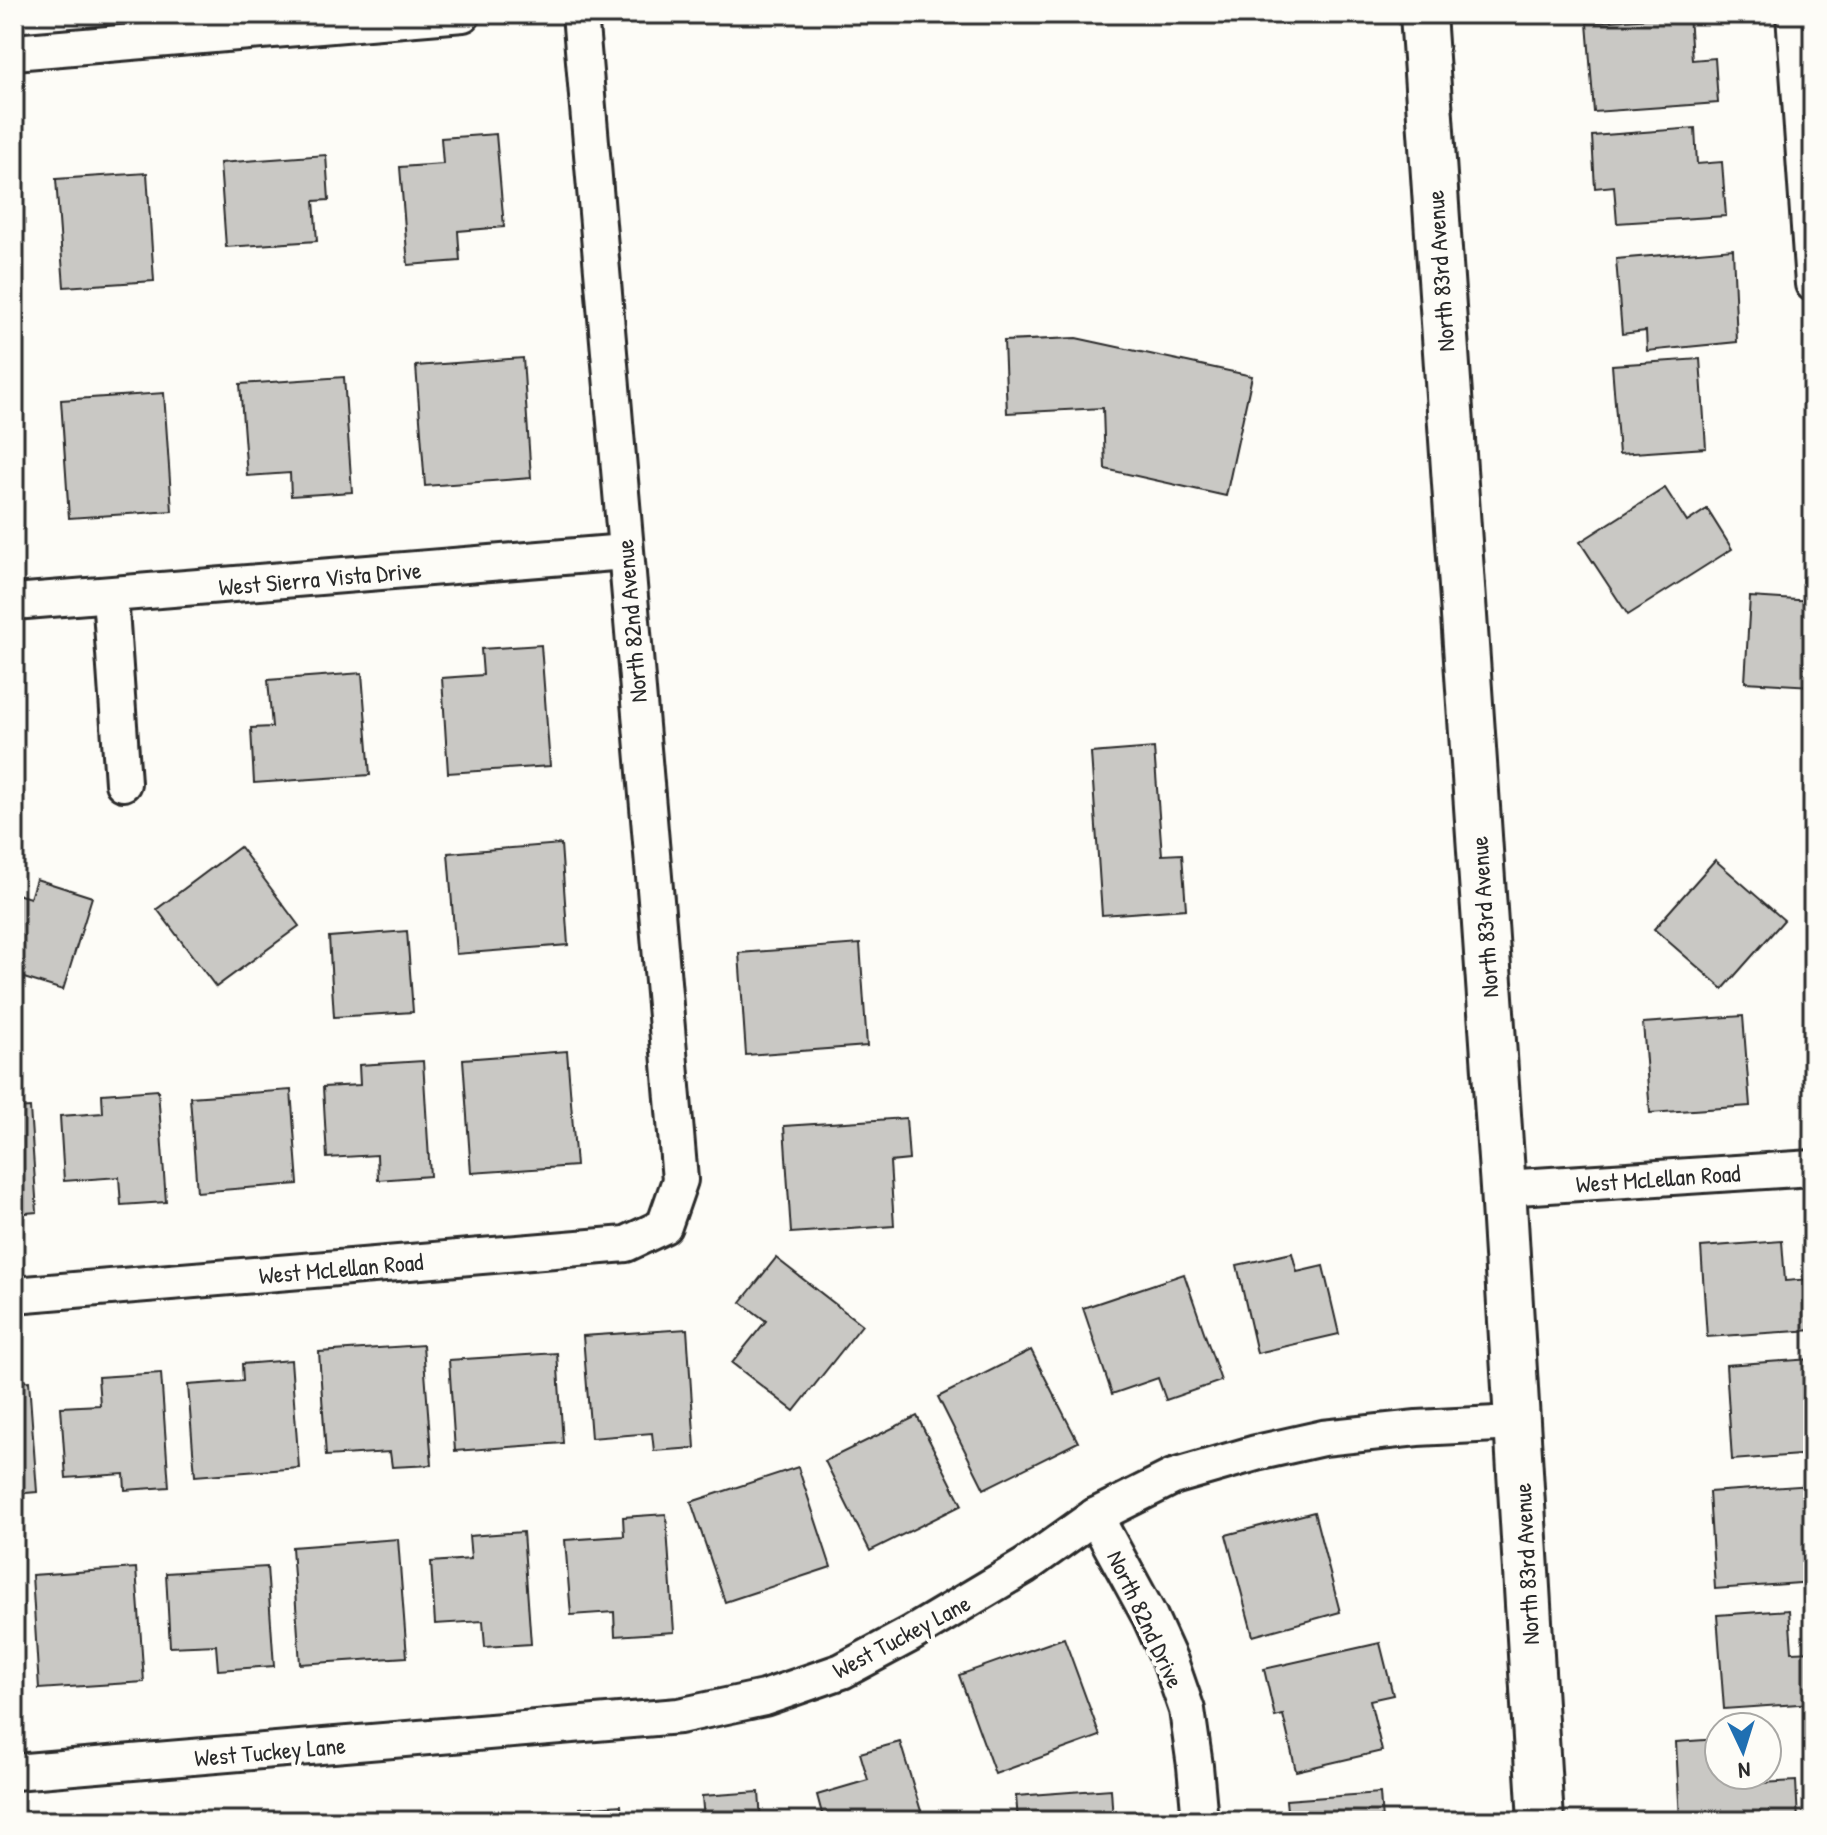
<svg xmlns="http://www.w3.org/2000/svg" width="1827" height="1835" font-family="'Patrick Hand',sans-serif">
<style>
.building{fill:#c9c8c4;stroke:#2b2b2b;stroke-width:2}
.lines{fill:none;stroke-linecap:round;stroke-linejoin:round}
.minor-casing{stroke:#2b2b2b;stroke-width:40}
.secondary-casing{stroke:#2b2b2b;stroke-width:50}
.minor{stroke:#fdfcf7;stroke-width:34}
.secondary{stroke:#fdfcf7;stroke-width:44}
.labels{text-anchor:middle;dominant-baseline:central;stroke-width:8;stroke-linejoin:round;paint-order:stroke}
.street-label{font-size:24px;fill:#2b2b2b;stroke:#fdfcf7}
</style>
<rect width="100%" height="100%" fill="#fdfcf7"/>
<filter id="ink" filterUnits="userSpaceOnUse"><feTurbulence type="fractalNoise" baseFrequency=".0125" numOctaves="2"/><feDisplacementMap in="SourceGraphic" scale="16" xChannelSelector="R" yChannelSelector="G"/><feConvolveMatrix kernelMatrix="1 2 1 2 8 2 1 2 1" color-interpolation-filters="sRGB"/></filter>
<g filter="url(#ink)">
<g class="building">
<polygon points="1689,15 1692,60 1715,58 1718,103 1594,112 1587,23"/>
<polygon points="1695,128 1697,164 1722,162 1726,216 1617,223 1614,186 1595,188 1592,136"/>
<polygon points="496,134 504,227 458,231 460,261 408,265 400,167 443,164 441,138"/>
<polygon points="326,155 329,200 314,201 317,241 226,247 220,163"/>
<polygon points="147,173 154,281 64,287 56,179"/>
<polygon points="1733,249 1737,342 1647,351 1646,331 1622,334 1616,259"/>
<polygon points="1076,338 1252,376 1226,496 1105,469 1103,408 1007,413 1004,341"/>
<polygon points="523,358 531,478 425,486 416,366"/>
<polygon points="1700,359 1706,448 1619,454 1612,365"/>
<polygon points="344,377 352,492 291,496 290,473 247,476 240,384"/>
<polygon points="164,393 172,511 69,518 61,400"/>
<polygon points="1665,488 1687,522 1707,509 1732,549 1628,615 1580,542"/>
<polygon points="1750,597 1813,601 1813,686 1745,682"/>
<polygon points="541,645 550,766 448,773 442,678 483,675 481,649"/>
<polygon points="362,673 370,775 254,783 251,728 272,727 268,680"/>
<polygon points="1154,748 1162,855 1182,854 1186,909 1102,915 1091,753"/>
<polygon points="561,844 568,945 456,954 448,853"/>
<polygon points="240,847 299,926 216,987 157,909"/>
<polygon points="1715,860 1784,920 1723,989 1654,929"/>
<polygon points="36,879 92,897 63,990 14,975 14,893 30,898"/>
<polygon points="407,931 413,1012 334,1017 329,937"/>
<polygon points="860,944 867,1046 746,1055 739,953"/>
<polygon points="1743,1016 1750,1106 1650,1113 1643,1023"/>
<polygon points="567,1051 576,1166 471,1173 463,1059"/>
<polygon points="423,1061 430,1176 378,1180 377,1155 327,1158 323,1087 360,1085 359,1065"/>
<polygon points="158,1090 166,1202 121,1205 119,1177 64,1181 60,1116 103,1113 102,1094"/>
<polygon points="291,1090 298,1184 197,1192 190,1097"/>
<polygon points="30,1108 37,1212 14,1214 14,1109"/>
<polygon points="906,1118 909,1160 890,1162 894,1226 791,1233 784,1126"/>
<polygon points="1782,1241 1785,1281 1811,1279 1813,1330 1707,1337 1701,1247"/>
<polygon points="1292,1253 1297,1272 1323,1266 1339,1334 1257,1353 1237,1265"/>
<polygon points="776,1258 862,1325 794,1411 732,1363 766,1321 741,1302"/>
<polygon points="1184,1274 1221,1381 1166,1400 1158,1378 1112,1394 1083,1308"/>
<polygon points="687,1329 695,1448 654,1451 652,1433 591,1438 583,1336"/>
<polygon points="423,1345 432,1465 392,1467 390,1452 326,1456 319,1352"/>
<polygon points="1031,1350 1078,1442 984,1489 938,1397"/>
<polygon points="557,1353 563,1443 455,1451 449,1360"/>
<polygon points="1812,1359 1813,1454 1732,1460 1726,1365"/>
<polygon points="291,1360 299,1468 195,1476 188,1385 243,1381 242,1364"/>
<polygon points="161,1373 169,1487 125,1490 124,1474 66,1478 61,1407 100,1405 98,1377"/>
<polygon points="29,1381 37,1492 14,1494 14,1382"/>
<polygon points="917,1416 962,1505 870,1551 825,1461"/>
<polygon points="798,1467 831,1567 725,1602 691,1502"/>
<polygon points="1813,1485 1813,1534 1811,1534 1813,1582 1715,1589 1709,1492"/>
<polygon points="1314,1512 1340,1612 1253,1636 1226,1535"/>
<polygon points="666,1514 674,1632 615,1636 614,1612 571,1615 565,1540 624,1536 623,1517"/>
<polygon points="523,1532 531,1644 485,1647 483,1621 435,1624 431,1562 471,1559 469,1536"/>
<polygon points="398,1539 407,1657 300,1664 292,1547"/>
<polygon points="267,1567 274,1666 218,1670 216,1645 170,1647 166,1573"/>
<polygon points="136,1568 144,1682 39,1689 32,1575"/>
<polygon points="1789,1610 1792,1652 1813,1651 1813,1703 1724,1709 1717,1615"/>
<polygon points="1064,1638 1100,1736 995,1774 959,1675"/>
<polygon points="1380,1643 1393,1695 1370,1700 1382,1751 1296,1771 1283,1715 1275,1717 1264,1669"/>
<polygon points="1719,1739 1719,1775 1760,1775 1761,1783 1796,1781 1798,1821 1680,1821 1676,1742"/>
<polygon points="900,1742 924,1821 824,1821 817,1795 868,1780 860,1753"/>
<polygon points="1111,1789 1113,1821 1018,1821 1016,1796"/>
<polygon points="759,1792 761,1821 704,1821 702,1796"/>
<polygon points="1380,1793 1382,1821 1288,1821 1286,1800"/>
<polygon points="621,1805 622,1821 580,1821 580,1808"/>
</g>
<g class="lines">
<defs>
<g id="minor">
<polyline points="1794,14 1813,284"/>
<polyline points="14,52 463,14"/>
<polyline points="110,595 123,783"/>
<polyline points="14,602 625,552"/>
<polyline points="1503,1188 1813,1168"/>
<polyline points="14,1295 626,1244 664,1226 680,1180 580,14"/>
<polyline points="1095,1516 1150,1617 1170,1661 1187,1710 1195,1766 1200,1821"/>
<polyline points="14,1772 679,1716 764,1698 842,1671 911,1634 1025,1566 1095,1516 1173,1477 1256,1453 1323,1438 1417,1428 1517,1423"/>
</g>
<polyline id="secondary" points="1423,14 1503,1188 1541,1821"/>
</defs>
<use href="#minor" class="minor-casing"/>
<use href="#secondary" class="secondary-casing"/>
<use href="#minor" class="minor"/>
<use href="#secondary" class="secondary"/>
</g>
</g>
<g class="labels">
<g class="street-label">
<text transform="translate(1440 271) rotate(-94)">North 83rd Avenue</text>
<text transform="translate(320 578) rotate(-5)">West Sierra Vista Drive</text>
<text transform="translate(631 621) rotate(-95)">North 82nd Avenue</text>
<text transform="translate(1484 917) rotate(-94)">North 83rd Avenue</text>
<text transform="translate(1658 1178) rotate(-4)">West McLellan Road</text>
<text transform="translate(341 1268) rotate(-5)">West McLellan Road</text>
<text transform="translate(1526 1564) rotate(-93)">North 83rd Avenue</text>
<text transform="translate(1146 1619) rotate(65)">North 82nd Drive</text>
<text transform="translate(901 1636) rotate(-28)">West Tuckey Lane</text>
<text transform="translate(270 1751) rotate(-5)">West Tuckey Lane</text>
</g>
</g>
<rect width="1827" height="1835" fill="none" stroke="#fdfcf7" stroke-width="48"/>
<rect x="24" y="24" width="1779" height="1787" fill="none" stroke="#2b2b2b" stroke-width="3" filter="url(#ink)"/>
<g transform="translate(1743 1751) rotate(176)"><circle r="38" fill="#fdfcf7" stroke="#a9a8a5" stroke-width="2"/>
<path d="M0-6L14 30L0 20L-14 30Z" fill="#1f6fb2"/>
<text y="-12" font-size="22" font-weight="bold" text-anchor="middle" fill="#2b2b2b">N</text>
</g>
</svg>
